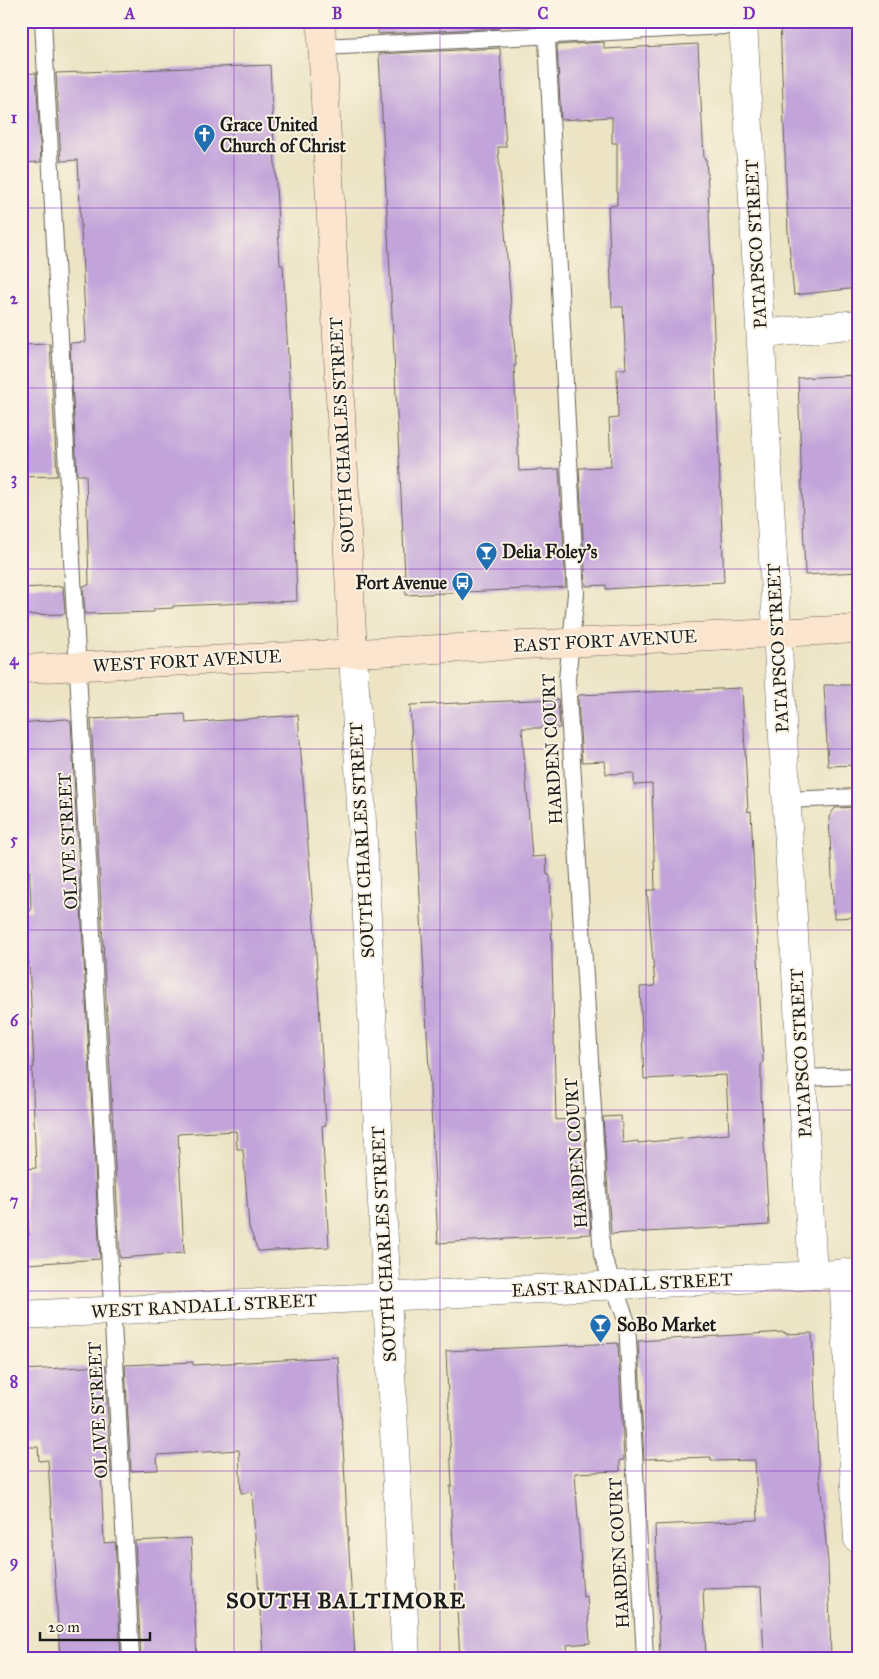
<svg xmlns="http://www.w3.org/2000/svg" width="879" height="1679" font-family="'IM FELL Great Primer',serif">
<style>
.building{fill:#c2a4da}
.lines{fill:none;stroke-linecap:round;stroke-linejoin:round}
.lane-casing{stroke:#656257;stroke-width:18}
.street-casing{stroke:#656257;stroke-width:29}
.secondary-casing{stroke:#656257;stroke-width:29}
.lane{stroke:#fff;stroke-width:16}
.street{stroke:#fff;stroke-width:28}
.secondary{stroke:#fce5cf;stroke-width:28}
.grid{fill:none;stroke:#7b2cbf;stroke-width:1;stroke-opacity:0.55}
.labels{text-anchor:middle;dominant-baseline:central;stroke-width:4;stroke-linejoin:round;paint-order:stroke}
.poi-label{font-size:18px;font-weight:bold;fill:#1c1c1c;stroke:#fcf5e5;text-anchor:start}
.street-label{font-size:18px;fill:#1c1c1c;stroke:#fcf5e5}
.district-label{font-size:22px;font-weight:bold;letter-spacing:1px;fill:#1c1c1c;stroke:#fcf5e5}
.neatline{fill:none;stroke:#7b2cbf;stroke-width:2}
.grid-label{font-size:16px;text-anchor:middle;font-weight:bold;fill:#7b2cbf}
</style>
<rect width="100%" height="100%" fill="#fcf5e5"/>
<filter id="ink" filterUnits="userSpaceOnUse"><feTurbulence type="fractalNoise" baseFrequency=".02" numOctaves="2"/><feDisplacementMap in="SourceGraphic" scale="10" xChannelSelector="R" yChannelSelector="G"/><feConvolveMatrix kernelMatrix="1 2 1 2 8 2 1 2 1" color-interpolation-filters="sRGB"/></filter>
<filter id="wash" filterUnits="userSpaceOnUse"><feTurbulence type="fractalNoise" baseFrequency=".0096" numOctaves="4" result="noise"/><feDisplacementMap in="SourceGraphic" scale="20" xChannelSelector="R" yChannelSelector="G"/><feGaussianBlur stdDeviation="1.12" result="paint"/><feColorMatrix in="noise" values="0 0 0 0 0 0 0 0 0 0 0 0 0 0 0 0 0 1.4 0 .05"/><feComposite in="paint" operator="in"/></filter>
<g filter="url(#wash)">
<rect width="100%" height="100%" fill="#ece4c4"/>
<g id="blocks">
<g class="building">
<polygon points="378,21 498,21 499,28 378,34"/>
<polygon points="556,21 604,21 604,22 556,25"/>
<polygon points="780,21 856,21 858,288 794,295 788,233"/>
<polygon points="604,42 604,49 698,44 704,159 706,159 708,187 724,582 606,589 606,585 586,586 579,468 611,467 609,419 618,418 617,369 626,369 623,307 612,307 608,206 617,205 617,143 612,143 612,117 561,120 557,45"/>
<polygon points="500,48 506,147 498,147 516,366 514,366 519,471 559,469 566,587 406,595 379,54"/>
<polygon points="270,65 280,265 283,265 291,411 297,601 173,606 173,608 154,609 154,612 85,614 83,586 89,585 86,475 77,475 70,343 86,342 78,160 61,161 56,73"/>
<polygon points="36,73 41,162 21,163 21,74"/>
<polygon points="50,344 57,476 21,477 21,345"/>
<polygon points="858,375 858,572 805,575 798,378"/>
<polygon points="63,586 65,614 21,615 21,588"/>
<polygon points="824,685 858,685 858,765 828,766"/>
<polygon points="742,688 748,812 751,811 763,1062 761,1065 761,1094 769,1225 611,1234 603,1117 621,1116 623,1143 638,1141 638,1143 729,1134 726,1075 644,1079 640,987 655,986 647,890 655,890 652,784 634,785 634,773 606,774 605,761 582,762 578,698 579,695"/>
<polygon points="558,699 560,728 522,728 532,857 546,856 547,875 550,875 556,1120 584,1118 591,1234 438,1243 410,705"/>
<polygon points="185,714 186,723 298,715 315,936 326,1125 322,1126 329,1247 258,1251 249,1227 243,1149 237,1149 236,1131 178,1134 184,1253 120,1258 91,719"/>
<polygon points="66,719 71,721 100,1259 27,1264 24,1235 29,1235 25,1169 36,1168 32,1068 34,1068 29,962 22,962 21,911 31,911 29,853 21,853 21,723"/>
<polygon points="858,807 858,917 834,918 829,817 835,808"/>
<polygon points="785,1332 785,1334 812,1333 818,1460 828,1563 831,1658 764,1658 761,1587 703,1589 706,1658 660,1658 655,1525 758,1520 755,1460 711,1461 711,1457 644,1459 638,1341"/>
<polygon points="618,1343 624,1460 620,1460 620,1471 575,1473 583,1597 587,1596 590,1643 567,1645 568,1658 460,1658 451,1509 450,1486 452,1486 446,1351"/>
<polygon points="338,1357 355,1658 280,1658 280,1654 263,1654 252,1492 241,1493 239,1450 157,1455 158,1470 131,1471 125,1365 193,1362 193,1365"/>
<polygon points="105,1366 111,1472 101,1473 104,1543 115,1542 121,1658 60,1658 48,1460 39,1461 38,1447 21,1447 21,1370"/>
<polygon points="191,1538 197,1658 141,1658 135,1541"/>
</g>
</g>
</g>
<g filter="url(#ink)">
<use href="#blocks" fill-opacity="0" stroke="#656257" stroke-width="1"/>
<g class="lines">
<defs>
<g id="lane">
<polyline points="43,21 131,1658"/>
<polyline points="546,21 576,594 567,679 601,1242 602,1254 627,1322 645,1658"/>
<polyline points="323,47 744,25"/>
<polyline points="787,800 858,797"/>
<polyline points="802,1078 858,1076"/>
</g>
<g id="street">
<polyline points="743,21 813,1275"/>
<polyline points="761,334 858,324"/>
<polyline points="353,652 406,1658"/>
<polyline points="843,1273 858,1539"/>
<polyline points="21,1315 858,1273"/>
</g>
<g id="secondary">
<polyline points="321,21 353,652"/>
<polyline points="21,669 858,629"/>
</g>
</defs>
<use href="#lane" class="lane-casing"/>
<use href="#street" class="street-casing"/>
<use href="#secondary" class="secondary-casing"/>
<use href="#lane" class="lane"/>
<use href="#street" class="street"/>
<use href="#secondary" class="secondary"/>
</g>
</g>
<path class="grid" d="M234,21V1658M440,21V1658M646,21V1658M21,208H858M21,388H858M21,569H858M21,749H858M21,930H858M21,1110H858M21,1291H858M21,1471H858"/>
<defs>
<symbol id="church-pin" viewBox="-11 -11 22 30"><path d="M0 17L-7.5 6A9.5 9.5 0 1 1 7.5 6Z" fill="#1f6fb2" stroke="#fcf5e5"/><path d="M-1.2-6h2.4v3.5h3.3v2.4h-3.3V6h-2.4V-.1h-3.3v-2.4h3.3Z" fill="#fff"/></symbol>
<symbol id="bar-pin" viewBox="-11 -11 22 30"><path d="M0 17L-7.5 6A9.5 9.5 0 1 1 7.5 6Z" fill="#1f6fb2" stroke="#fcf5e5"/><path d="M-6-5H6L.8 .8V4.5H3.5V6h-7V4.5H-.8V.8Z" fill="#fff"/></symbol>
<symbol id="bus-pin" viewBox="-11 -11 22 30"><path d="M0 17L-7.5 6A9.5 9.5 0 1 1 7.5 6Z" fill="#1f6fb2" stroke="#fcf5e5"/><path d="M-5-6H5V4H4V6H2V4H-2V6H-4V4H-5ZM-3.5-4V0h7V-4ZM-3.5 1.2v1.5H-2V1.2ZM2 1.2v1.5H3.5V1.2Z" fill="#fff"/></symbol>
</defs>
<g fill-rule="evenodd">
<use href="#church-pin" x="192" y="122" width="25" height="34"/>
<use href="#bar-pin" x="474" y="540" width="25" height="34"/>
<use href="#bus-pin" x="450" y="570" width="25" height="34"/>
<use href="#bar-pin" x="588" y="1312" width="25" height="34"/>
</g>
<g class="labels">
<g class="poi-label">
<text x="220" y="125">Grace United<tspan x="220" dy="21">Church of Christ</tspan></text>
<text x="502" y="552">Delia Foley's</text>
<text x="447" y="583" text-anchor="end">Fort Avenue</text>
<text x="617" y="1325">SoBo Market</text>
</g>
<g class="street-label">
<text transform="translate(756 244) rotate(-93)">PATAPSCO STREET</text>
<text transform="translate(342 435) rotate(-93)">SOUTH CHARLES STREET</text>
<text transform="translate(605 641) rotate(-3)">EAST FORT AVENUE</text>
<text transform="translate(778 648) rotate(-93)">PATAPSCO STREET</text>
<text transform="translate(187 661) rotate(-3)">WEST FORT AVENUE</text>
<text transform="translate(552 749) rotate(-93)">HARDEN COURT</text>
<text transform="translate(362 840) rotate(-93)">SOUTH CHARLES STREET</text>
<text transform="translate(68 841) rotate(-93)">OLIVE STREET</text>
<text transform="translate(801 1053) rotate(-93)">PATAPSCO STREET</text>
<text transform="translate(576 1153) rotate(-94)">HARDEN COURT</text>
<text transform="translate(384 1244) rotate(-93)">SOUTH CHARLES STREET</text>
<text transform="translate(622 1285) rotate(-3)">EAST RANDALL STREET</text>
<text transform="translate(204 1306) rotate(-3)">WEST RANDALL STREET</text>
<text transform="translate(98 1410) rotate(-93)">OLIVE STREET</text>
<text transform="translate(619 1553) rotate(-93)">HARDEN COURT</text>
</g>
<g class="district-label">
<text x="346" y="1600">SOUTH BALTIMORE</text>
</g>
</g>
<rect width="879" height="1679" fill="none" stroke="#fcf5e5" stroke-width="55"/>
<path d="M40 1632v8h110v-8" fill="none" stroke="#1c1c1c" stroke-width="2.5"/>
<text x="48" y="1632" font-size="15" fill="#1c1c1c" stroke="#fcf5e5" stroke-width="4" paint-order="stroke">20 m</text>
<rect x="28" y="28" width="824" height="1624" class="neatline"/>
<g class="grid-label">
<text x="130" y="19">A</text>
<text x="337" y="19">B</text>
<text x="543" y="19">C</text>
<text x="749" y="19">D</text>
<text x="14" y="123">1</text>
<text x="14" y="304">2</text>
<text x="14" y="484">3</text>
<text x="14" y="665">4</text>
<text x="14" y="845">5</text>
<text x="14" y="1026">6</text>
<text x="14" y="1206">7</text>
<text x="14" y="1387">8</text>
<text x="14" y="1567">9</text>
</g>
</svg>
